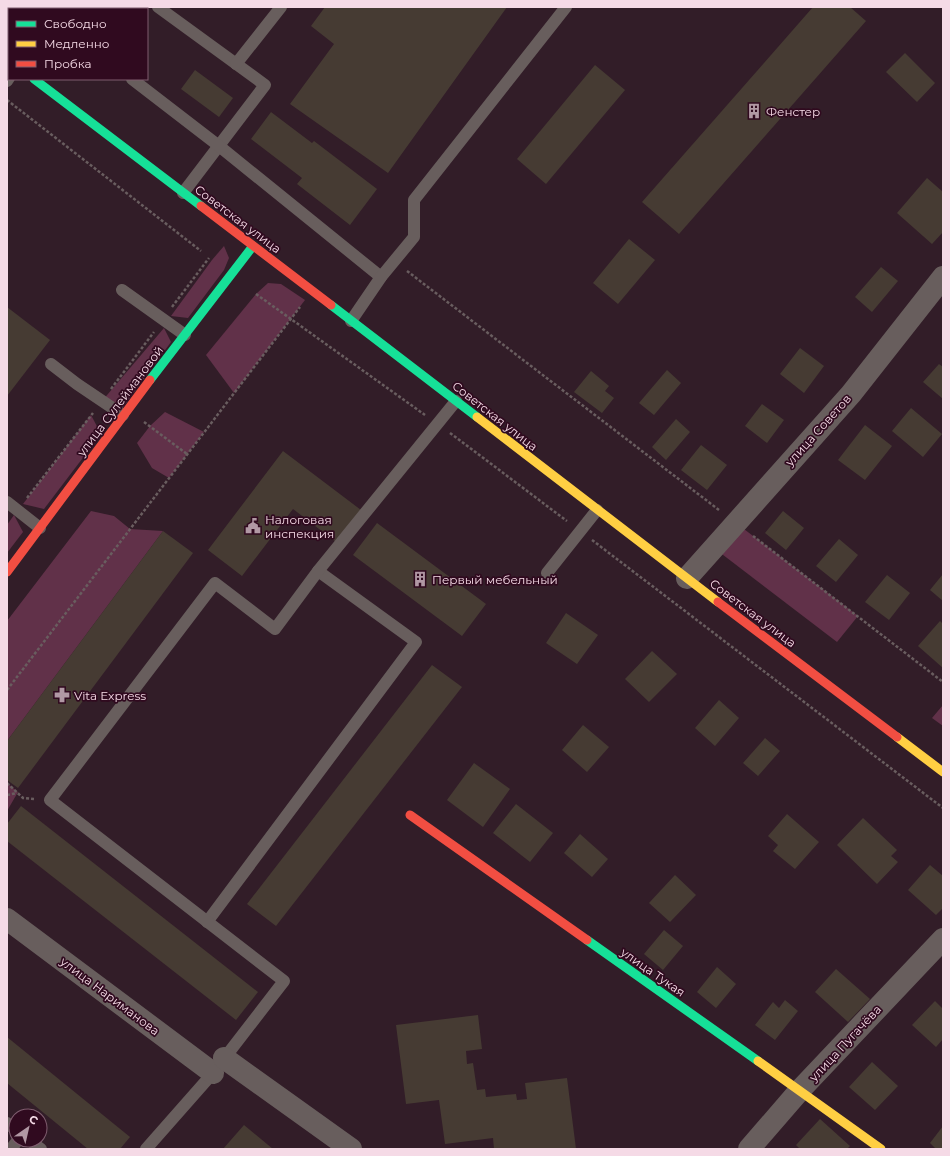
<svg xmlns="http://www.w3.org/2000/svg" width="950" height="1156" font-family="Montserrat,sans-serif">
<style>
.green{fill:#613149}
.building{fill:#463b33}
.lines{fill:none;stroke-linecap:round;stroke-linejoin:round}
.path{stroke:#695d5f;stroke-width:2.5;stroke-dasharray:3 2;stroke-linecap:butt}
.lane{stroke:#685e5d;stroke-width:12}
.street{stroke:#685e5d;stroke-width:22}
.fast{stroke:#16e098;stroke-width:9}
.slow{stroke:#ffcf43;stroke-width:9}
.jam{stroke:#f24e42;stroke-width:9}
.labels{text-anchor:middle;dominant-baseline:central;stroke-width:3.5;stroke-linejoin:round;paint-order:stroke}
.poi-label{font-size:12px;fill:#f5dae6;stroke:#300a1f;text-anchor:start}
.street-label{font-size:12px;fill:#f5dae6;stroke:#300a1f}
</style>
<rect width="100%" height="100%" fill="#321d28"/>
<g class="green">
<polygon points="224,246 229,258 224,270 188,318 171,316 212,260"/>
<polygon points="268,283 281,284 305,300 234,393 206,355 256,294"/>
<polygon points="164,328 171,342 123,407 102,401"/>
<polygon points="165,412 204,432 169,478 152,468 137,443 150,426"/>
<polygon points="91,415 101,434 44,509 23,504"/>
<polygon points="91,511 114,516 130,529 163,531 7,741 7,621"/>
<polygon points="14,515 23,532 7,553 7,525"/>
<polygon points="736,523 858,616 837,642 714,548"/>
<polygon points="943,705 943,726 932,718"/>
<polygon points="7,783 18,792 7,811"/>
</g>
<g class="building">
<polygon points="82,7 123,7 121,9 85,9"/>
<polygon points="325,7 507,7 388,173 290,104 334,44 311,26"/>
<polygon points="813,7 850,7 866,21 679,234 642,202"/>
<polygon points="905,53 935,83 917,102 886,72"/>
<polygon points="595,65 625,90 546,184 517,159"/>
<polygon points="195,70 233,98 219,117 181,89"/>
<polygon points="271,112 312,143 314,141 377,189 350,225 297,184 302,178 251,139"/>
<polygon points="927,178 943,192 943,232 932,244 897,213"/>
<polygon points="629,239 655,260 618,304 593,283"/>
<polygon points="881,267 898,281 872,312 855,297"/>
<polygon points="7,307 50,340 7,396"/>
<polygon points="800,348 824,366 804,393 780,374"/>
<polygon points="939,364 943,367 943,399 923,382"/>
<polygon points="667,370 681,383 654,415 639,403"/>
<polygon points="591,371 609,386 605,391 614,398 602,413 574,392"/>
<polygon points="762,404 784,420 767,443 745,426"/>
<polygon points="911,408 942,434 923,457 892,431"/>
<polygon points="676,419 690,432 666,460 652,447"/>
<polygon points="865,425 892,446 865,480 838,460"/>
<polygon points="701,445 727,465 707,490 681,470"/>
<polygon points="283,451 361,510 336,542 293,509 242,576 208,550"/>
<polygon points="783,511 804,528 786,550 765,533"/>
<polygon points="377,523 486,604 462,636 353,555"/>
<polygon points="163,531 193,553 18,788 7,780 7,741"/>
<polygon points="839,539 858,555 836,582 816,566"/>
<polygon points="943,574 943,601 930,590"/>
<polygon points="887,575 910,593 889,620 865,602"/>
<polygon points="566,613 598,635 577,664 546,643"/>
<polygon points="940,621 943,624 943,668 918,646"/>
<polygon points="652,651 677,674 649,702 625,679"/>
<polygon points="432,665 462,687 276,926 247,904"/>
<polygon points="719,700 739,718 715,746 695,728"/>
<polygon points="583,725 609,747 587,772 562,750"/>
<polygon points="765,738 780,751 758,776 743,763"/>
<polygon points="474,763 510,789 483,827 447,800"/>
<polygon points="516,804 553,833 530,862 493,833"/>
<polygon points="21,806 258,992 236,1020 7,841 7,824"/>
<polygon points="787,814 819,842 795,869 773,851 778,845 768,836"/>
<polygon points="863,818 897,850 891,856 898,862 877,884 837,845"/>
<polygon points="580,834 608,859 592,877 564,853"/>
<polygon points="930,865 943,876 943,908 936,915 908,890"/>
<polygon points="675,875 696,895 670,922 649,903"/>
<polygon points="664,930 683,946 663,970 644,954"/>
<polygon points="717,967 736,984 716,1008 697,992"/>
<polygon points="836,969 870,999 848,1022 815,992"/>
<polygon points="785,1000 798,1011 775,1040 755,1025 773,1002 779,1008"/>
<polygon points="935,1001 943,1009 943,1039 936,1047 912,1025"/>
<polygon points="478,1015 482,1049 466,1051 467,1064 473,1063 477,1090 485,1089 486,1097 516,1094 517,1100 527,1099 525,1083 567,1078 576,1149 494,1149 493,1138 445,1144 439,1100 406,1104 396,1025"/>
<polygon points="7,1037 130,1137 120,1149 88,1149 7,1083"/>
<polygon points="872,1062 898,1086 875,1110 849,1087"/>
<polygon points="820,1119 850,1146 847,1149 800,1149 796,1145"/>
<polygon points="244,1125 273,1149 223,1149"/>
<polygon points="943,1126 943,1149 936,1149 930,1143"/>
</g>
<g class="lines">
<g class="path">
<polyline points="7,100 201,251"/>
<polyline points="407,271 719,510"/>
<polyline points="256,294 425,415"/>
<polyline points="172,307 209,258"/>
<polyline points="111,389 154,332"/>
<polyline points="144,422 187,454"/>
<polyline points="450,433 567,521"/>
<polyline points="27,498 93,413"/>
<polyline points="753,536 943,682"/>
<polyline points="592,540 943,808"/>
<polyline points="7,690 300,307"/>
<polyline points="7,783 23,798 34,799"/>
<polyline points="7,795 17,793"/>
</g>
<g class="lane">
<polyline points="38,7 41,9"/>
<polyline points="158,7 265,85 183,193"/>
<polyline points="236,64 281,7"/>
<polyline points="132,79 219,146 381,277"/>
<polyline points="7,81 9,78"/>
<polyline points="122,290 185,335"/>
<polyline points="351,321 381,277 414,237 414,200 566,7"/>
<polyline points="51,364 77,384 123,415"/>
<polyline points="7,502 40,528"/>
<polyline points="547,573 597,510"/>
<polyline points="207,922 416,642 318,571"/>
<polyline points="7,1123 16,1130"/>
<polyline points="29,1140 41,1149"/>
<polyline points="11,1149 18,1140"/>
<polyline points="146,1149 213,1073 284,981 50,800 215,583 275,629 318,571 456,401"/>
</g>
<g class="street">
<polyline points="687,578 851,394 943,277"/>
<polyline points="7,919 213,1073"/>
<polyline points="224,1058 351,1149"/>
<polyline points="749,1149 800,1090 943,939"/>
</g>
<g class="fast">
<polyline points="34,79 201,206"/>
<polyline points="331,305 477,417"/>
<polyline points="150,380 253,246"/>
<polyline points="587,940 758,1061"/>
</g>
<g class="slow">
<polyline points="7,59 9,60"/>
<polyline points="477,417 718,602"/>
<polyline points="897,737 943,772"/>
<polyline points="758,1061 881,1149"/>
</g>
<g class="jam">
<polyline points="201,206 331,305"/>
<polyline points="7,572 150,380"/>
<polyline points="718,602 897,737"/>
<polyline points="410,815 587,940"/>
</g>
</g>
<defs>
<symbol id="building-bare" viewBox="-9 -9 18 18"><path d="M-4-6H4V6H1V3H-1V6H-4ZM-2.5-4.3h1.7v1.8h-1.7ZM.8-4.3h1.7v1.8H.8ZM-2.5-1h1.7V.8h-1.7ZM.8-1h1.7V.8H.8Z" fill="#b198a4" stroke="#300a1f" stroke-width="2.5" paint-order="stroke"/></symbol>
<symbol id="civic-bare" viewBox="-9 -9 18 18"><path d="M-.6-6.5H3V-4.5H.6V-3L4-1V1h2V6H-6V1h2V-1L-.6-3ZM-1.2 2.5V6h2.4V2.5Z" fill="#b198a4" stroke="#300a1f" stroke-width="2.5" paint-order="stroke"/></symbol>
<symbol id="pharmacy-bare" viewBox="-9 -9 18 18"><path d="M-2-6h4v4h4v4h-4v4h-4v-4h-4v-4h4Z" fill="#b198a4" stroke="#300a1f" stroke-width="2.5" paint-order="stroke"/></symbol>
</defs>
<g fill-rule="evenodd">
<use href="#building-bare" x="743" y="100" width="22" height="22"/>
<use href="#civic-bare" x="242" y="515" width="22" height="22"/>
<use href="#building-bare" x="409" y="568" width="22" height="22"/>
<use href="#pharmacy-bare" x="51" y="684" width="22" height="22"/>
</g>
<g class="labels">
<g class="poi-label">
<text x="766" y="111">Фенстер</text>
<text x="265" y="519">Налоговая<tspan x="265" dy="14">инспекция</tspan></text>
<text x="432" y="579">Первый мебельный</text>
<text x="74" y="695">Vita Express</text>
</g>
<g class="street-label">
<text transform="translate(238 219) rotate(37)">Советская улица</text>
<text transform="translate(120 401) rotate(-53)">улица Сулеймановой</text>
<text transform="translate(495 416) rotate(38)">Советская улица</text>
<text transform="translate(818 430) rotate(-48)">улица Советов</text>
<text transform="translate(753 613) rotate(37)">Советская улица</text>
<text transform="translate(653 972) rotate(35)">улица Тукая</text>
<text transform="translate(110 996) rotate(37)">улица Нариманова</text>
<text transform="translate(845 1043) rotate(-47)">улица Пугачёва</text>
</g>
</g>
<rect width="950" height="1156" fill="none" stroke="#f5dae6" stroke-width="16"/>
<rect x="8" y="8" width="140" height="72" fill="#300a1f" stroke="#7f5d6f"/>
<rect x="16" y="21" width="20" height="6" fill="#16e098" stroke="#7f5d6f"/>
<text x="44" y="28" font-size="12" fill="#f5dae6">Свободно</text>
<rect x="16" y="41" width="20" height="6" fill="#ffcf43" stroke="#7f5d6f"/>
<text x="44" y="48" font-size="12" fill="#f5dae6">Медленно</text>
<rect x="16" y="61" width="20" height="6" fill="#f24e42" stroke="#7f5d6f"/>
<text x="44" y="68" font-size="12" fill="#f5dae6">Пробка</text>
<g transform="translate(28 1128) rotate(34)"><circle r="19" fill="#300a1f" stroke="#7f5d6f"/>
<path d="M0-3L7 15L0 10L-7 15Z" fill="#b198a4"/>
<text y="-6" font-size="11" font-weight="bold" text-anchor="middle" fill="#f5dae6">С</text>
</g>
</svg>
